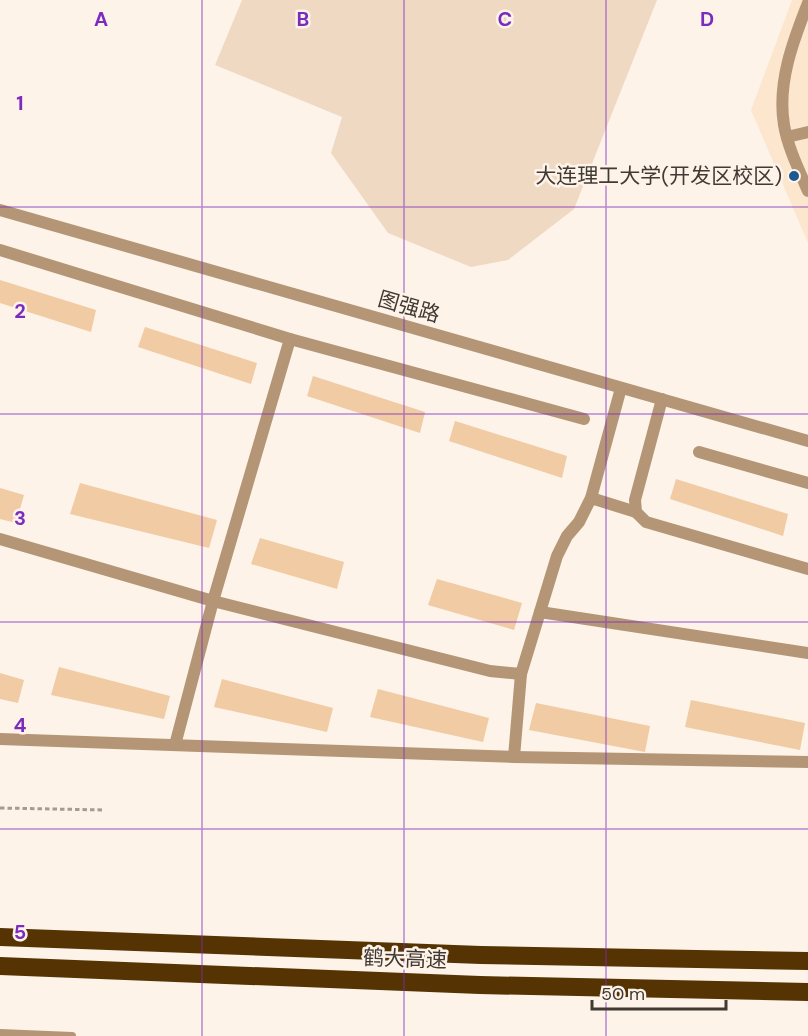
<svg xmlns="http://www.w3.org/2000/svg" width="808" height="1036" font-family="'DM Sans','Noto Sans SC',sans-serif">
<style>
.built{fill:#fce6ce}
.green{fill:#f0d9c2}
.building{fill:#f0cba4}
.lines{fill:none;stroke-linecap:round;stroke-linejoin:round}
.path{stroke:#a49b92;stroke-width:3;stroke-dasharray:4.5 3;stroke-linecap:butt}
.service{stroke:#b49676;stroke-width:8}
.minor{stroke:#b49676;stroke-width:12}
.tertiary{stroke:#b49676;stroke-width:12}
.motorway{stroke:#553302;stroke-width:18}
.grid{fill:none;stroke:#7b2cbf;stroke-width:1.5;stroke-opacity:0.55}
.poi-dot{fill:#1a5a90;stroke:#fdf3e9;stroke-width:2}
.labels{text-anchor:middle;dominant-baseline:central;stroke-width:5;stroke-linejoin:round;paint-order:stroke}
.poi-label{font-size:21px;fill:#413a33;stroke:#fdf3e9;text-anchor:end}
.street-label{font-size:21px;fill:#413a33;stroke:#fdf3e9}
.grid-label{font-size:20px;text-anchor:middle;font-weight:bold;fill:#7b2cbf;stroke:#fdf3e9;stroke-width:5;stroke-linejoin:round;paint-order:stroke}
</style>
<rect width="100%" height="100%" fill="#fdf3e9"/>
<polygon class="built" points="792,0 808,0 808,243 751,110"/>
<polygon class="green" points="242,0 657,0 574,209 508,260 471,267 388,233 331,153 342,117 215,65"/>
<g class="building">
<polygon points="0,280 96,310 91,332 0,303"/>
<polygon points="145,327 257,363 251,384 138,347"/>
<polygon points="313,376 425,412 420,433 307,396"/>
<polygon points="455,421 567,456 562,478 449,441"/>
<polygon points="676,479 788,514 783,536 670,499"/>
<polygon points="80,483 217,520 209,548 70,514"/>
<polygon points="0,488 24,495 16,523 0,519"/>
<polygon points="260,538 344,562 337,589 251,564"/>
<polygon points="437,579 522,603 514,630 428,605"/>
<polygon points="59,667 170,696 164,719 51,695"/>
<polygon points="0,673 24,680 18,703 0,699"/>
<polygon points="222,679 333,708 327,732 214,707"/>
<polygon points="378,689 489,718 483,742 370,717"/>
<polygon points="691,700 805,723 800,750 685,727"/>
<polygon points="536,703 650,726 645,752 529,730"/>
</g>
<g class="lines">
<polyline class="path" points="0,808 105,810"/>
<polyline class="service" points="0,1033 72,1036"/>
<g class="minor">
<polyline points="787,137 808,132"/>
<polyline points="0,250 290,339 584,419"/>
<polyline points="662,399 635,500 636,512 646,522 808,569"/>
<polyline points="699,452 808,483"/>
<polyline points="591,498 636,512"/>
<polyline points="0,539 213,601 490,671 521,674 557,556 567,536 579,522 591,498 621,388"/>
<polyline points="540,612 808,653"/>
<polyline points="0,739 514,757 808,762"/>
<polyline points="175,745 213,601 290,339"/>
<polyline points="514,757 521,674"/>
</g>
<g class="tertiary">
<path d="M808,3C793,41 777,83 784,125C788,148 799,170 808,191"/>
<polyline points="0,210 808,441"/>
</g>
<g class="motorway">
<polyline points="0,937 481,955 808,961"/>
<polyline points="0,966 480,985 808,992"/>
</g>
</g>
<path class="grid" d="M202,0V1036M404,0V1036M606,0V1036M0,207H808M0,414H808M0,622H808M0,829H808"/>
<circle class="poi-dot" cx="794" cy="176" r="6"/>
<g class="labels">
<g class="poi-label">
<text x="782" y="176">大连理工大学(开发区校区)</text>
</g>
<g class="street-label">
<text transform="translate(409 307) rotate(16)">图强路</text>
<text transform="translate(405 959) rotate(2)">鹤大高速</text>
</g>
</g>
<g class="grid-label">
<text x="101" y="26">A</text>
<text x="303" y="26">B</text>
<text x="505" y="26">C</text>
<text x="707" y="26">D</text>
<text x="20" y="110">1</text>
<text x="20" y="318">2</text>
<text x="20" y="525">3</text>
<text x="20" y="732">4</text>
<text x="20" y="939">5</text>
</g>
<path d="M592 1000v9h134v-9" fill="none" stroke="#413a33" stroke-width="3"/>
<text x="601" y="1000" font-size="18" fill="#413a33" stroke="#fdf3e9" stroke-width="4.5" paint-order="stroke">50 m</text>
</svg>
